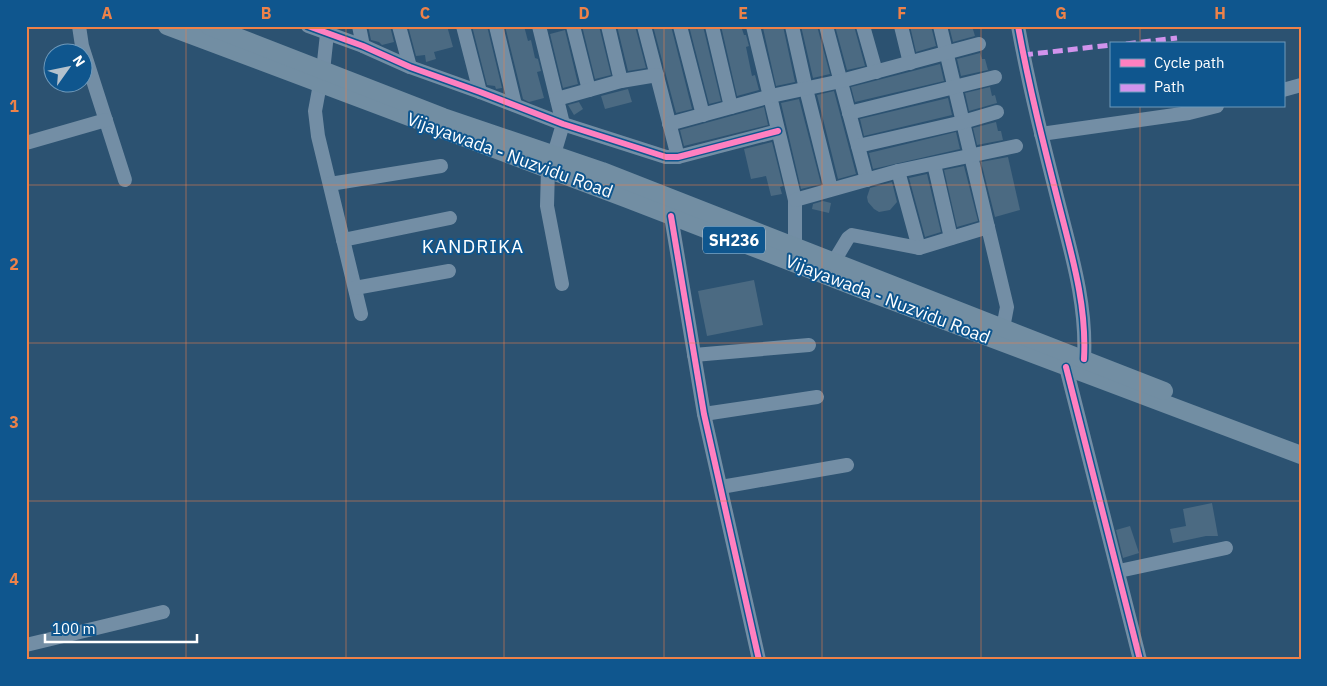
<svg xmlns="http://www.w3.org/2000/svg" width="1327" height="686" font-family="'IBM Plex Sans',sans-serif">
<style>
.building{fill:#4b6a82}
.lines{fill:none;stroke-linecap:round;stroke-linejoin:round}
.minor{stroke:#738ea5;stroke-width:14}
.major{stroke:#728ea3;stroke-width:18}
.quiet{stroke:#d193ec;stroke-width:5;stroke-dasharray:10 5;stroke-linecap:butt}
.cycleway-casing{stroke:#0f568e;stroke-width:9}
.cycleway{stroke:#ff80c0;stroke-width:6}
.grid{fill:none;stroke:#ee8249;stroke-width:1;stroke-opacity:0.55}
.labels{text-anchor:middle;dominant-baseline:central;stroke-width:4;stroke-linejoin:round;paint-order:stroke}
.shield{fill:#0f568e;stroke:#b7ccdd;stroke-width:1}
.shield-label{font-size:16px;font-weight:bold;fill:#fff}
.street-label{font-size:18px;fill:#fff;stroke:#0f568e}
.neighbourhood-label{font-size:19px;letter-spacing:1px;fill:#fff;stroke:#0f568e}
.neatline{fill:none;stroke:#ee8249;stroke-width:2}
.grid-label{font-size:16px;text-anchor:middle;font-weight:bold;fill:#ee8249}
</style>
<rect width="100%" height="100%" fill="#2c5271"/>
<g class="building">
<polygon points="368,26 390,26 394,42 382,45 379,42 371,40"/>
<polygon points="408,26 447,26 453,47 434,52 436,59 426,62 425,55 416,56"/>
<polygon points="472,26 487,26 502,88 496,89 495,86 487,85"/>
<polygon points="505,26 524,26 528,41 531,40 535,58 538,59 541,71 537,72 544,98 529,102 523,99"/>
<polygon points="582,26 599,26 611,75 595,79"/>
<polygon points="617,26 635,26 646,68 628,71"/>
<polygon points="653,26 671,26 692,109 676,113"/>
<polygon points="689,26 703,26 721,101 709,104"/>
<polygon points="721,26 741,26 744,35 746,35 749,46 746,47 752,76 755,75 759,90 737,96"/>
<polygon points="772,26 783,26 795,82 776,86 763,28"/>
<polygon points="801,26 817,26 830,74 813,78"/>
<polygon points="835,26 854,26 865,66 847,70"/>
<polygon points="910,26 931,26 936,46 916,52"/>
<polygon points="949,26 972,26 975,36 953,42"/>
<polygon points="565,30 578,84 563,88 550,34"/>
<polygon points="980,53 982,59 985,59 988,70 961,76 957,59"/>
<polygon points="940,64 944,81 855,102 851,87"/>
<polygon points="990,87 992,96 995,95 997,103 969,111 965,93"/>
<polygon points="628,89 632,102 605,109 601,96"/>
<polygon points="834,91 856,174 838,179 817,95"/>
<polygon points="948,98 952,115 864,136 860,119"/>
<polygon points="799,99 821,184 801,189 781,103"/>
<polygon points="579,102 583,109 574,115 568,105"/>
<polygon points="764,107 768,125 684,146 680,130"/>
<polygon points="996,122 998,131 1001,131 1003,140 977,145 973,128"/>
<polygon points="956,132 960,149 873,169 869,153"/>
<polygon points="772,142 783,186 780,187 782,194 771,196 766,176 751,179 744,149"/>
<polygon points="1008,157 1020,210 995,217 981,162"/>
<polygon points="964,166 978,221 957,227 944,170"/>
<polygon points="927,174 941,232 925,237 909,178"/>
<polygon points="892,182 897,202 890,210 879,212 874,209 868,202 867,197 870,188"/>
<polygon points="823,201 831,203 829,213 812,209 813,204"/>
<polygon points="754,280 763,325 707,336 698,291"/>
<polygon points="1212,503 1218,536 1206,536 1173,543 1170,529 1186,526 1183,509"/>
<polygon points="1130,526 1139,553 1123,558 1116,530"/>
</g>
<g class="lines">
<g class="minor">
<polyline points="79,26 82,46 125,180"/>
<polyline points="308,26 363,46 410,67 480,92 563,124 666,157 678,157 778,131"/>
<polyline points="359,26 363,46"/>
<polyline points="399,26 410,67"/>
<polyline points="463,26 480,92"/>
<polyline points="496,26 515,105"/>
<polyline points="539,26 563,124 554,154"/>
<polyline points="573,26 589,90"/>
<polyline points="608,26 621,81"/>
<polyline points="644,26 678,157"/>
<polyline points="680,26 703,115"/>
<polyline points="712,26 731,107"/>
<polyline points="753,26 795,200 795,247"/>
<polyline points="792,26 806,89 831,189"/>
<polyline points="826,26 867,180"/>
<polyline points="863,26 876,72"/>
<polyline points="901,26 910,63"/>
<polyline points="940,26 1007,307 1003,328"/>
<path d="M1018,26C1029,87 1044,146 1059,205C1072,256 1087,306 1084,359"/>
<polyline points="323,71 327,34 325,27"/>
<polyline points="320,84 315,111 318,136 361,314"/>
<polyline points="1283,90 1301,85"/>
<polyline points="557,99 621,81 657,75"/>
<polyline points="849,113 995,77"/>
<polyline points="669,124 771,96 841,81 979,44"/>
<polyline points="1041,134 1189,113 1217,106"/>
<polyline points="26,143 106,120"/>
<polyline points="858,146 963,122 997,112"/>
<polyline points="934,164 951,238"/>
<polyline points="548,169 547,206 562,284"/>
<polyline points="898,171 919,248"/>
<polyline points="330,184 441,166"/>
<polyline points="795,200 898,171 1016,146"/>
<polyline points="671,216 704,414 759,660"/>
<polyline points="343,240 450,218"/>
<polyline points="833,263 848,238 852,235 919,248 988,227"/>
<polyline points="355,288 449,271"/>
<polyline points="694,355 809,345"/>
<polyline points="1066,367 1140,660"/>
<polyline points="704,414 817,397"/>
<polyline points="721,487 847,465"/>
<polyline points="1119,571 1226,548"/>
<polyline points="26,645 163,612"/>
</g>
<g class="major">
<polyline points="167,26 625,198 871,293 1301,455"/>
<polyline points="209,26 443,117 602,171 1164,391"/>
</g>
<g class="quiet">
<polyline points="1126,44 1177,38"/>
<polyline points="1023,55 1111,45"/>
</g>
<defs>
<g id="cycleway">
<polyline points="308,26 363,46 410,67 480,92 563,124 666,157 678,157 778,131"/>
<path d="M1018,26C1029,87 1044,146 1059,205C1072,256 1087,306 1084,359"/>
<polyline points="671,216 704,414 759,660"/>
<polyline points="1066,367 1140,660"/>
</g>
</defs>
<use href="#cycleway" class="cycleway-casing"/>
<use href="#cycleway" class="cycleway"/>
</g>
<path class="grid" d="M186,26V660M346,26V660M504,26V660M664,26V660M822,26V660M981,26V660M1140,26V44M1140,106V660M26,185H1301M26,343H1301M26,501H1301"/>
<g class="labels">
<rect class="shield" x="703" y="226.5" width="62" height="27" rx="4"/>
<g class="shield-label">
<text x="734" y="240">SH236</text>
</g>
<g class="street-label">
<text transform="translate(510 155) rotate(20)">Vijayawada - Nuzvidu Road</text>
<text transform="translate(888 299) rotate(21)">Vijayawada - Nuzvidu Road</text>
</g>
<g class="neighbourhood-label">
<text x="473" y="246">KANDRIKA</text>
</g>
</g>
<rect width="1327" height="686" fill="none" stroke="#0f568e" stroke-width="55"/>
<rect x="1110" y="42" width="175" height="65" fill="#0f568e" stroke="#6f9abb"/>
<rect x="1120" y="59" width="25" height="8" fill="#ff80c0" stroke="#6f9abb"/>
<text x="1154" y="68" font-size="15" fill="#ffffff">Cycle path</text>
<rect x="1120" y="84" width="25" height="8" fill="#d193ec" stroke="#6f9abb"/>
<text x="1154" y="92" font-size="15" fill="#ffffff">Path</text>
<g transform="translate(68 68) rotate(57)"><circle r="24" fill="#0f568e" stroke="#6f9abb"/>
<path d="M0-4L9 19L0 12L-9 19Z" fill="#b5c2cd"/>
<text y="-8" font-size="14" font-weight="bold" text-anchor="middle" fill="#ffffff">N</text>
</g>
<path d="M45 634v8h152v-8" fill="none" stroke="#ffffff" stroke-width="2.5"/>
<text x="52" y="634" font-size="15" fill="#ffffff" stroke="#0f568e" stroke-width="4" paint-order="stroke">100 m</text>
<rect x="28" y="28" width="1272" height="630" class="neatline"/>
<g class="grid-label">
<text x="107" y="19">A</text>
<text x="266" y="19">B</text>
<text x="425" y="19">C</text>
<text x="584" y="19">D</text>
<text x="743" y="19">E</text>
<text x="902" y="19">F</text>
<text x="1061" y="19">G</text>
<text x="1220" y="19">H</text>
<text x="14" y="112">1</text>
<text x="14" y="270">2</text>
<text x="14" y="428">3</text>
<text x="14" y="585">4</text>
</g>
</svg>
